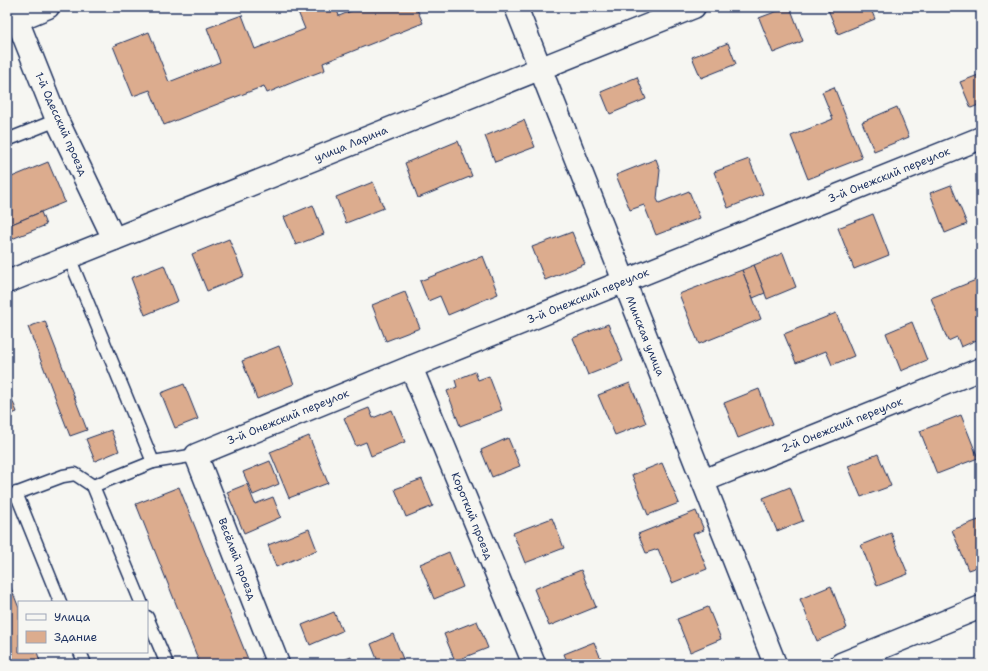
<svg xmlns="http://www.w3.org/2000/svg" width="988" height="671" font-family="'Shantell Sans',sans-serif">
<style>
.building{fill:#dcac8e;stroke:#1b2f5e}
.lines{fill:none;stroke-linecap:round;stroke-linejoin:round}
.lane-casing{stroke:#1b2f5e;stroke-width:15}
.street-casing{stroke:#1b2f5e;stroke-width:25}
.secondary-casing{stroke:#1b2f5e;stroke-width:25}
.lane{stroke:#f6f6f2;stroke-width:12}
.street{stroke:#f6f6f2;stroke-width:22}
.secondary{stroke:#f6f6f2;stroke-width:22}
.labels{text-anchor:middle;dominant-baseline:central;stroke-width:3;stroke-linejoin:round;paint-order:stroke}
.street-label{font-size:11px;fill:#1b2f5e;stroke:#f6f6f2}
</style>
<rect width="100%" height="100%" fill="#f6f6f2"/>
<filter id="ink" filterUnits="userSpaceOnUse"><feTurbulence type="fractalNoise" baseFrequency=".025" numOctaves="2"/><feDisplacementMap in="SourceGraphic" scale="8" xChannelSelector="R" yChannelSelector="G"/><feConvolveMatrix kernelMatrix="1 2 1 2 8 2 1 2 1" color-interpolation-filters="sRGB"/></filter>
<g filter="url(#ink)">
<g class="building">
<polygon points="296,7 336,7 339,16 361,7 416,7 423,23 323,63 325,70 296,81 267,93 264,86 164,125 150,90 133,96 113,46 149,32 169,82 220,62 207,28 242,15 255,49 305,29"/>
<polygon points="788,7 790,7 803,41 773,53 759,18"/>
<polygon points="827,7 870,7 875,19 838,34"/>
<polygon points="728,43 736,64 701,78 692,57"/>
<polygon points="981,74 981,104 971,108 960,82"/>
<polygon points="637,77 646,99 610,114 601,92"/>
<polygon points="834,87 862,158 808,179 791,136 833,119 822,92"/>
<polygon points="897,107 909,137 874,151 862,122"/>
<polygon points="524,120 535,147 495,162 485,136"/>
<polygon points="458,141 472,176 418,198 405,163"/>
<polygon points="656,159 660,170 657,199 659,203 689,191 700,218 656,235 644,205 630,210 616,175"/>
<polygon points="749,159 763,194 728,208 714,172"/>
<polygon points="48,162 65,202 7,226 7,179"/>
<polygon points="373,182 384,208 346,223 336,197"/>
<polygon points="951,185 967,224 945,233 930,193"/>
<polygon points="313,205 324,234 296,245 284,217"/>
<polygon points="41,212 46,225 7,241 7,226"/>
<polygon points="873,214 889,255 854,269 838,228"/>
<polygon points="572,232 585,264 545,280 532,247"/>
<polygon points="229,239 244,276 207,291 192,254"/>
<polygon points="783,253 796,287 767,299 754,265"/>
<polygon points="483,256 498,294 448,315 440,296 428,301 420,281"/>
<polygon points="164,265 178,301 145,315 131,278"/>
<polygon points="754,265 765,293 753,298 742,270"/>
<polygon points="742,270 761,319 699,344 679,294"/>
<polygon points="976,280 981,291 981,338 961,347 957,337 948,341 931,298"/>
<polygon points="405,292 420,328 386,341 372,305"/>
<polygon points="836,313 854,356 832,365 826,351 796,363 784,334"/>
<polygon points="45,321 87,430 70,436 28,327"/>
<polygon points="912,322 927,360 901,371 886,333"/>
<polygon points="608,324 623,361 588,375 573,338"/>
<polygon points="279,346 294,384 257,399 242,361"/>
<polygon points="475,372 478,380 489,376 502,410 460,426 447,391 457,387 455,380"/>
<polygon points="630,383 646,423 615,435 598,395"/>
<polygon points="184,384 198,419 175,428 161,393"/>
<polygon points="7,387 17,412 7,416"/>
<polygon points="759,389 773,424 738,438 724,403"/>
<polygon points="369,408 373,418 392,410 405,442 371,456 366,442 356,446 344,418"/>
<polygon points="961,415 978,458 937,474 920,431"/>
<polygon points="111,430 119,451 95,461 86,439"/>
<polygon points="309,436 328,483 289,498 270,452"/>
<polygon points="508,438 520,466 492,477 481,450"/>
<polygon points="878,454 891,486 861,497 848,466"/>
<polygon points="270,461 279,484 253,495 243,472"/>
<polygon points="662,463 679,503 648,515 632,475"/>
<polygon points="422,479 433,506 406,517 395,489"/>
<polygon points="247,484 255,504 273,497 281,517 244,533 227,492"/>
<polygon points="179,487 250,664 200,664 136,504"/>
<polygon points="790,487 803,521 777,531 763,498"/>
<polygon points="696,511 704,530 693,534 707,569 672,583 658,549 646,553 638,534"/>
<polygon points="552,518 564,548 525,563 513,533"/>
<polygon points="981,519 981,576 977,567 968,570 952,530"/>
<polygon points="309,529 317,550 276,567 268,545"/>
<polygon points="891,533 908,574 877,586 861,545"/>
<polygon points="449,552 463,587 434,599 420,564"/>
<polygon points="581,570 596,607 549,626 534,589"/>
<polygon points="7,578 19,608 19,652 37,652 41,664 7,664"/>
<polygon points="831,586 847,628 817,641 800,599"/>
<polygon points="708,607 721,639 690,652 677,619"/>
<polygon points="334,612 342,631 310,645 302,625"/>
<polygon points="477,621 488,648 455,661 444,634"/>
<polygon points="393,634 405,664 379,664 371,644"/>
<polygon points="594,642 603,664 568,664 564,654"/>
<polygon points="351,657 353,664 333,664"/>
</g>
<g class="lines">
<defs>
<g id="lane">
<polyline points="7,140 57,120"/>
<polyline points="69,257 153,462 196,455"/>
<polyline points="93,486 153,462"/>
<polyline points="16,493 60,602"/>
<polyline points="7,497 63,476 75,474 93,486 141,602"/>
<polyline points="147,617 167,664"/>
<polyline points="80,652 85,664"/>
</g>
<g id="street">
<polyline points="12,7 57,120 114,239"/>
<polyline points="516,7 775,664"/>
<polyline points="17,20 48,7"/>
<polyline points="411,367 534,664"/>
<polyline points="703,481 981,369"/>
<polyline points="278,664 196,455 411,367 981,138"/>
<polyline points="841,664 981,607"/>
</g>
<polyline id="secondary" points="7,282 694,7"/>
</defs>
<use href="#lane" class="lane-casing"/>
<use href="#street" class="street-casing"/>
<use href="#secondary" class="secondary-casing"/>
<use href="#lane" class="lane"/>
<use href="#street" class="street"/>
<use href="#secondary" class="secondary"/>
</g>
</g>
<g class="labels">
<g class="street-label">
<text transform="translate(61 124) rotate(66)">1-й Одесский проезд</text>
<text transform="translate(351 144) rotate(-22)">улица Ларина</text>
<text transform="translate(889 175) rotate(-22)">3-й Онежский переулок</text>
<text transform="translate(588 296) rotate(-22)">3-й Онежский переулок</text>
<text transform="translate(645 336) rotate(68)">Минская улица</text>
<text transform="translate(288 417) rotate(-22)">3-й Онежский переулок</text>
<text transform="translate(842 425) rotate(-22)">2-й Онежский переулок</text>
<text transform="translate(472 516) rotate(68)">Короткий проезд</text>
<text transform="translate(237 559) rotate(69)">Весёлый проезд</text>
</g>
</g>
<rect width="988" height="671" fill="none" stroke="#f6f6f2" stroke-width="24"/>
<rect x="12" y="12" width="964" height="647" fill="none" stroke="#1b2f5e" stroke-width="1.5" filter="url(#ink)"/>
<rect x="18" y="601" width="130" height="52" fill="#f6f6f2" stroke="#9ea6b7"/>
<rect x="26" y="614" width="20" height="6" fill="#f6f6f2" stroke="#9ea6b7"/>
<text x="54" y="621" font-size="12" fill="#1b2f5e">Улица</text>
<rect x="26" y="631" width="20" height="12" fill="#dcac8e" stroke="#9ea6b7"/>
<text x="54" y="641" font-size="12" fill="#1b2f5e">Здание</text>
</svg>
